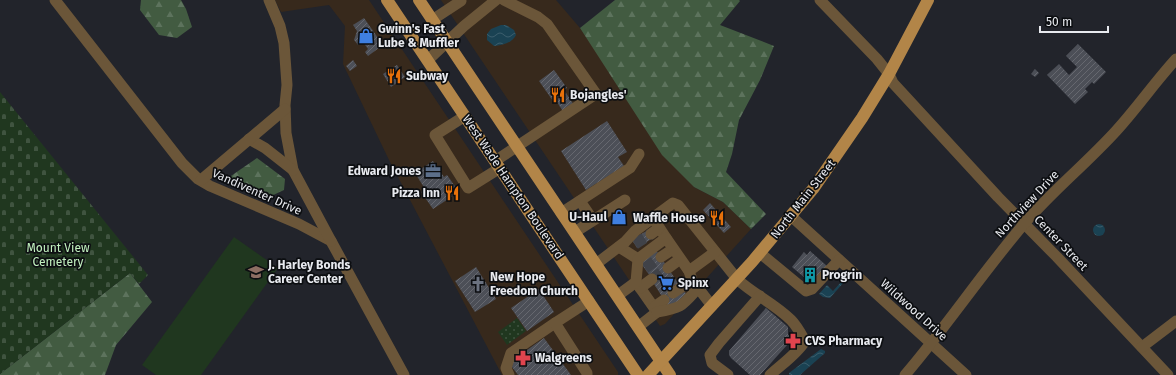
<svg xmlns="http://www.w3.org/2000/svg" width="1176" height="375" font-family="'Fira Sans',sans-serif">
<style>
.commercial{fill:#37291c}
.green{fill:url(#green-dots)}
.forest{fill:url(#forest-firs)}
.cemetery{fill:url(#cemetery-stones)}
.pitch{fill:#20371f}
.water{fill:url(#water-waves)}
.building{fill:url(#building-hatch)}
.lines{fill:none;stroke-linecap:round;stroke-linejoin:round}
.minor-tunnel{stroke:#404248;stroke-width:11;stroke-dasharray:11 5.5;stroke-linecap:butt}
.minor{stroke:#6b5639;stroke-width:11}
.major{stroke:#b28548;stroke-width:12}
.labels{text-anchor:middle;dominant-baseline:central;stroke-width:3.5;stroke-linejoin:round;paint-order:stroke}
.poi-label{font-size:12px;font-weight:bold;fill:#e8eaef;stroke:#0c0e11;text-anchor:start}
.street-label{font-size:12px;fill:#e8eaef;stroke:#0c0e11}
.park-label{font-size:12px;fill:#c2f1bf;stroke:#0c0e11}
</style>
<defs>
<pattern id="green-dots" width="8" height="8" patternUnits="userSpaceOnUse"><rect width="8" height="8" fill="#20371f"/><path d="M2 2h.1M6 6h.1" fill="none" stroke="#405440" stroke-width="1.8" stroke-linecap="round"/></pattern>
<pattern id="forest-firs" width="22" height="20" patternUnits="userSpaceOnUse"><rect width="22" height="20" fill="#425b41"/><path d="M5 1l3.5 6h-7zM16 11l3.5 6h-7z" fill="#5d735d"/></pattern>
<pattern id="cemetery-stones" width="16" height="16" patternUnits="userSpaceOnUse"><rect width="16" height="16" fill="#20371f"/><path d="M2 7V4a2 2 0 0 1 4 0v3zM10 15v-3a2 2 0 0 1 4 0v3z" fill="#405440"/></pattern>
<pattern id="water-waves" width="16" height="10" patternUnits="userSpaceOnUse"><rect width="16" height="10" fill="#1a4253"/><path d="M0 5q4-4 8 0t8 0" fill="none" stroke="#3b5d6c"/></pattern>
<pattern id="building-hatch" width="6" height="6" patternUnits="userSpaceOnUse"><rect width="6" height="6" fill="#4c4f57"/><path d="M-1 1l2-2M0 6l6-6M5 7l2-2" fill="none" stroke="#66686f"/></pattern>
</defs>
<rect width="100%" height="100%" fill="#22242b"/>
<g class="commercial">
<polygon points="275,0 369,0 618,372 618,375 502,375 389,160 343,64 345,26 329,5 281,12"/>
<polygon points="441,0 556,0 580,28 694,187 723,202 751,229 665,324 660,326"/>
</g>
<polygon class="green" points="517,318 526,331 507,345 498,332"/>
<g class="forest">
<polygon points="141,0 181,0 186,9 192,27 177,38 159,35 140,10"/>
<polygon points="615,0 739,0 740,1 720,25 774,46 760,80 739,120 732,154 726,172 766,214 751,229 723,202 694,187 662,155 580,28"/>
<polygon points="257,158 285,179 284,190 269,197 228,178"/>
<polygon points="130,273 152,302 116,345 105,375 0,375 0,374"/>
</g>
<polygon class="cemetery" points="0,92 148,275 139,284 130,273 0,374"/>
<polygon class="pitch" points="234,237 278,268 201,375 156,375 142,365"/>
<g class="water">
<path d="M501,25H506L514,30L516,35C512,43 503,45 494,46L487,40V34L491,29Z"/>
<circle cx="1099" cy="230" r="6"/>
<polygon points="842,281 844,282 830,298 823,297 819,294 827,285 833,291"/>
<polygon points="821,349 825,351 825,353 800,375 789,375 789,373"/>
</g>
<g class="building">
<polygon points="364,18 383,45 368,56 365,52 368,49 363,42 358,45 354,40 357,31 353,25"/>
<polygon points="1078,44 1106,72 1094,84 1092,82 1085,89 1088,92 1075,104 1047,75 1059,64 1069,75 1077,67 1066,56"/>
<polygon points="353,60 357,66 350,71 346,66"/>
<polygon points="397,65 405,77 391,87 383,74"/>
<polygon points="1035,69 1039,73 1035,77 1031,74"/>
<polygon points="554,70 567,88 564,90 574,105 564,113 555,99 553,101 539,81"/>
<polygon points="607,121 627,152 618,157 624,166 586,190 561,151"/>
<polygon points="433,161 444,177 447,175 459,192 433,209 421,192 425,189 415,173"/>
<polygon points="710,203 731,227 724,233 703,210"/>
<polygon points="648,230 653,238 637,248 632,240"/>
<polygon points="656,250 678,283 670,288 674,294 685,292 686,294 670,309 654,284 655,283 640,262"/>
<polygon points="810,251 827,266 812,284 792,267 804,252 807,255"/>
<polygon points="476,267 496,299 475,312 455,281"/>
<polygon points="539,289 554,312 527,331 511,308"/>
<polygon points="766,308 788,327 788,335 796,335 796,344 788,344 760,375 750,375 731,358 729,355 729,351"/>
<polygon points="544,338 571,375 518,375 512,367 513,360"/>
</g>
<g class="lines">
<g class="minor-tunnel">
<polyline points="635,244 651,234"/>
<polyline points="645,268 661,257"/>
<polyline points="652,279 668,268"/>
</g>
<g class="minor">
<polyline points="55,0 182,163 198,179 210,186 299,224 331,241 404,375"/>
<polyline points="269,0 280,26 284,43 287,85 285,105 286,133 293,170 331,241"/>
<polyline points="820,0 877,59 889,74 893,83 998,197 1057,257 1168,375"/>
<polyline points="432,20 461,1"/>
<polyline points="428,60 464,26 496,0"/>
<polyline points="465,116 435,135 468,188 500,168"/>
<polyline points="249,139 265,148 293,170"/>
<polyline points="495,161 596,94 547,24 538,17 504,0"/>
<polyline points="201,180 285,109"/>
<polyline points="580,201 593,220"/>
<polyline points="561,213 630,168 639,154"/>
<polyline points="791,216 966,375"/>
<polyline points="653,218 666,238"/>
<polyline points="575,232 625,200"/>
<polyline points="651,234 659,228"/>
<polyline points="619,247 638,259"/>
<polyline points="760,253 806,291 812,289 839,260"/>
<polyline points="661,257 673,249"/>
<path d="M596,264L625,242L635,231L673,203L678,205L737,279C753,294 775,304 791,320C797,326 801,334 805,341C797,354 782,364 770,375"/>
<polyline points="668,268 680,259"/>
<polyline points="689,271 692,280 712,306"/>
<polyline points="636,282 657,312 638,327"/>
<polyline points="640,288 652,279"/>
<polyline points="673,293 692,280"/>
<polyline points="617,296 636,282 638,259 666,238 689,271 715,252"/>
<polyline points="654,307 664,300"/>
<path d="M657,312C682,308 682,306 698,288"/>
<polyline points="1142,347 1176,321"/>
<polyline points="509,375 506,368 511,353 555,323"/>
<polyline points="587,375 587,373 555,323 589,301"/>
<polyline points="728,375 712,363 710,355 719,343 760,296"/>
<path d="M905,375C947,326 982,273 1024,224C1052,191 1086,164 1116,131C1137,108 1155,82 1176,59"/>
</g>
<g class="major">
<polyline points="387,0 638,375"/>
<polyline points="419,0 670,375"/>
<polyline points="648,375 752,262 813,189 862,118 889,74 928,0"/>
</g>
</g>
<defs>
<symbol id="shop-bare" viewBox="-9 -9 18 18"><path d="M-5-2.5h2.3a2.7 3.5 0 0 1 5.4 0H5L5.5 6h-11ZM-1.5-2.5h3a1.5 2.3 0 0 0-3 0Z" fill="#3f7fe0" stroke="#0c0e11" stroke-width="2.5" paint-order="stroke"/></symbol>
<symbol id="restaurant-bare" viewBox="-9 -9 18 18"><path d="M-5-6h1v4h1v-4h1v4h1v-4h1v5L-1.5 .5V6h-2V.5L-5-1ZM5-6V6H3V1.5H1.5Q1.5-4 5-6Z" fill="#e8710a" stroke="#0c0e11" stroke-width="2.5" paint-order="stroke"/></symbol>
<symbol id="office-bare" viewBox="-9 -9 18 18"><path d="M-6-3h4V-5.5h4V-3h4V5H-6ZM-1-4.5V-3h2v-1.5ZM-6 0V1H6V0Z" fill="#5c6f8a" stroke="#0c0e11" stroke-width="2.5" paint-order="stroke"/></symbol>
<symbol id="school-bare" viewBox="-9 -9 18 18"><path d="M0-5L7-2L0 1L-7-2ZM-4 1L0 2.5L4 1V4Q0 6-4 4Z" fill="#8d6e63" stroke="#0c0e11" stroke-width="2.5" paint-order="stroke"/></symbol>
<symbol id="building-bare" viewBox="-9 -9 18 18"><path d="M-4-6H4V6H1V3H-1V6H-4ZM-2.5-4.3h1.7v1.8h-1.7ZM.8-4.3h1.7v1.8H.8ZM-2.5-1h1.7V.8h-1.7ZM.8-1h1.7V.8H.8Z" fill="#0f9aa8" stroke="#0c0e11" stroke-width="2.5" paint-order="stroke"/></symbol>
<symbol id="supermarket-bare" viewBox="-9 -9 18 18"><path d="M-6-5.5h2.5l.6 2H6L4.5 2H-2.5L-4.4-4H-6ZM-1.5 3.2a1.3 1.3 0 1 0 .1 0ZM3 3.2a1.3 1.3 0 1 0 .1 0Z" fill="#3f7fe0" stroke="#0c0e11" stroke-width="2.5" paint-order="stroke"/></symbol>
<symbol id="church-bare" viewBox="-9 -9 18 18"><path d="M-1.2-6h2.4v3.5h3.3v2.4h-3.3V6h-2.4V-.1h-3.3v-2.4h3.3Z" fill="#6b7280" stroke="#0c0e11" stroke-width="2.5" paint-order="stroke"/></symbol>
<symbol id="pharmacy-bare" viewBox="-9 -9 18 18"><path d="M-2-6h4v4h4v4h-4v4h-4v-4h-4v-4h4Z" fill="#e0444e" stroke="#0c0e11" stroke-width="2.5" paint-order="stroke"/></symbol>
</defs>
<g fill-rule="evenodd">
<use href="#shop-bare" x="355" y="25" width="22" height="22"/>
<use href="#restaurant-bare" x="383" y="65" width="22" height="22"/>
<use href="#restaurant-bare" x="547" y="84" width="22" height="22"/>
<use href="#office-bare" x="422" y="160" width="22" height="22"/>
<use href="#restaurant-bare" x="441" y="182" width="22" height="22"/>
<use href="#shop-bare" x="608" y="206" width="22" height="22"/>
<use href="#restaurant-bare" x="706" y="207" width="22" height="22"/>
<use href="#school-bare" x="245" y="261" width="22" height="22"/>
<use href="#building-bare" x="799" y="264" width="22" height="22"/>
<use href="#supermarket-bare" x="655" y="272" width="22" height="22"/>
<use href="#church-bare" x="467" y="273" width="22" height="22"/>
<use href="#pharmacy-bare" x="782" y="330" width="22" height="22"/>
<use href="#pharmacy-bare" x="512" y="347" width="22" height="22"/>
</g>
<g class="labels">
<g class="poi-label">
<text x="378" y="29">Gwinn's Fast<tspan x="378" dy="14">Lube &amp; Muffler</tspan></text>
<text x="406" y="76">Subway</text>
<text x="570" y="95">Bojangles'</text>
<text x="421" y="171" text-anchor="end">Edward Jones</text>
<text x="440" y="193" text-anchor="end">Pizza Inn</text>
<text x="607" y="217" text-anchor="end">U-Haul</text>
<text x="705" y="218" text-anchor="end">Waffle House</text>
<text x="268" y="265">J. Harley Bonds<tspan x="268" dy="14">Career Center</tspan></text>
<text x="822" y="275">Progrin</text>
<text x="490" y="277">New Hope<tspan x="490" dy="14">Freedom Church</tspan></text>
<text x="678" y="283">Spinx</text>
<text x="805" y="341">CVS Pharmacy</text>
<text x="535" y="358">Walgreens</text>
</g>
<g class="street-label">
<text transform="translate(513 187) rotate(56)">West Wade Hampton Boulevard</text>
<text transform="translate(257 192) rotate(24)">Vandiventer Drive</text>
<text transform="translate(803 199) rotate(-52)">North Main Street</text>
<text transform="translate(1027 204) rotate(-47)">Northview Drive</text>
<text transform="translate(1061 243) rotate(46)">Center Street</text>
<text transform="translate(914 310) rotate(42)">Wildwood Drive</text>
</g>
<g class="park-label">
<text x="58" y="248">Mount View<tspan x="58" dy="14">Cemetery</tspan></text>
</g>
</g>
<path d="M1040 26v6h68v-6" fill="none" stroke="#e8eaef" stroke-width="2"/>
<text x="1046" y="26" font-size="12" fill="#e8eaef" stroke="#0c0e11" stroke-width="3" paint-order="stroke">50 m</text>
</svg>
